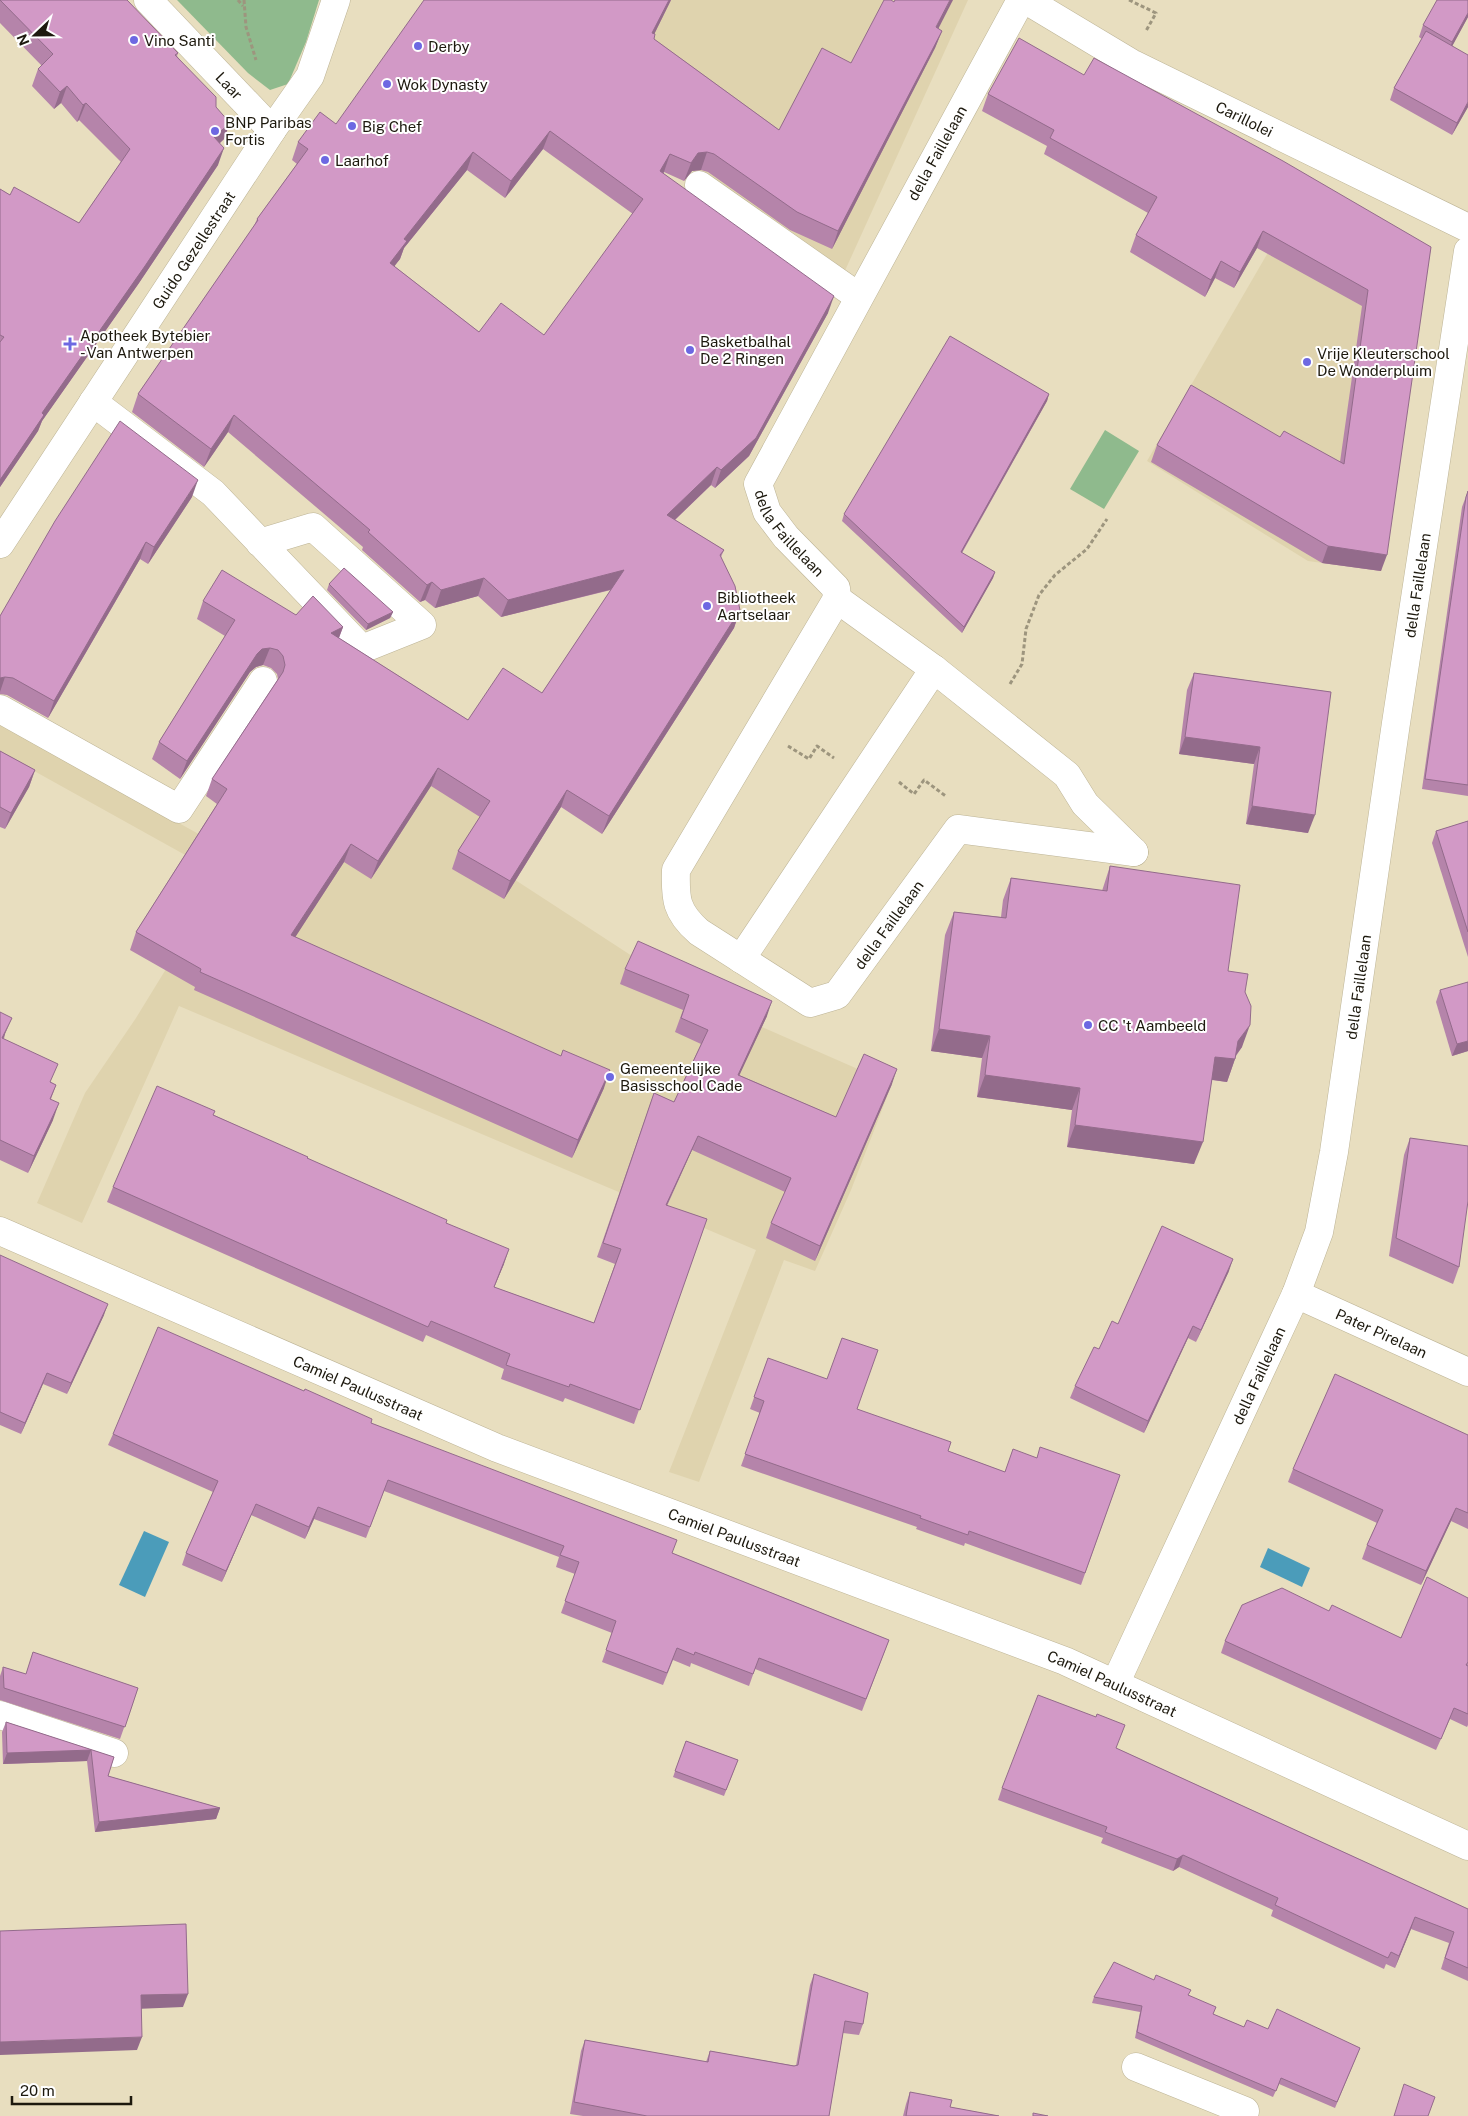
<svg xmlns="http://www.w3.org/2000/svg" width="1468" height="2116" font-family="'Public Sans',sans-serif">
<style>
.built{fill:#dfd3ae}
.green{fill:#8fba8d}
.water{fill:#4b9cba}
.lines{fill:none;stroke-linecap:round;stroke-linejoin:round}
.minor-casing{stroke:#bdb496;stroke-width:29}
.path{stroke:#9d957e;stroke-width:3;stroke-dasharray:4 2.5;stroke-linecap:butt}
.minor{stroke:#fff;stroke-width:28}
.wall{fill:#b584aa;fill-rule:evenodd}
.shaded-wall{fill:#936b8b}
.building{fill:#d299c6;stroke:#936b8b;fill-rule:evenodd}
.poi-dot{fill:#6d68e2;stroke:#fff;stroke-width:2}
.labels{text-anchor:middle;dominant-baseline:central;stroke-width:4;stroke-linejoin:round;paint-order:stroke}
.poi-label{font-size:15px;fill:#1d190e;stroke:#fff;text-anchor:start}
.street-label{font-size:15px;fill:#1d190e;stroke:#fff}
</style>
<rect width="100%" height="100%" fill="#e8debf"/>
<g class="built">
<polygon points="596,0 968,0 843,275 632,125"/>
<polygon points="1277,237 1425,264 1381,571 1308,561 1147,461"/>
<polygon points="0,724 233,853 462,738 494,866 632,956 762,1027 892,1084 851,1190 815,1271 784,1260 699,1482 669,1472 756,1250 179,1006 82,1223 37,1203 85,1093 136,1018 223,876 0,752"/>
</g>
<g class="green">
<polygon points="177,0 319,0 306,42 288,84 270,90 248,73"/>
<polygon points="1105,430 1139,451 1104,509 1070,489"/>
</g>
<g class="water">
<polygon points="144,1531 169,1542 145,1597 119,1585"/>
<polygon points="1268,1548 1310,1568 1302,1587 1260,1567"/>
</g>
<g class="lines">
<defs>
<g id="minor">
<path id="s1" d="M148,0L272,130"/>
<path id="s2" d="M1021,0L758,484L767,512L786,537L836,588L837,599L676,870C675,899 676,912 699,932L810,1003L837,995L958,829L1134,852"/>
<path id="s3" d="M1026,0L1131,63L1468,228"/>
<polyline points="699,185 859,297"/>
<polyline points="93,402 213,493 362,649 422,625 313,527 260,543"/>
<path id="s4" d="M0,544L272,130L310,76L336,0"/>
<polyline points="837,599 934,669 1067,775 1085,804 1134,852"/>
<polyline points="0,709 179,809 263,681"/>
<polyline points="741,959 934,669"/>
<path id="s5" d="M0,1231L497,1448L1065,1661L1468,1846"/>
<path id="s6" d="M1296,1294L1468,1372"/>
<path id="s7" d="M1116,1682L1296,1294L1319,1232L1334,1152L1396,723L1468,251"/>
<polyline points="0,1715 114,1753"/>
<polyline points="1136,2067 1245,2111"/>
</g>
</defs>
<use href="#minor" class="minor-casing"/>
<g class="path">
<polyline points="238,0 243,6"/>
<polyline points="244,0 246,27 256,60"/>
<polyline points="1129,0 1156,13 1146,31"/>
<polyline points="1010,684 1022,664 1026,629 1039,595 1055,575 1087,549 1107,519"/>
<polyline points="788,746 809,759 817,746 834,758"/>
<polyline points="899,782 914,794 924,780 947,797"/>
</g>
<use href="#minor" class="minor"/>
</g>
<g class="wall">
<polygon points="0,0 178,53 177,56 216,107 224,139 220,143 218,165 139,283 42,421 38,431 0,487 0,189 10,195 79,223 121,162 79,120 77,122 61,103 54,109 32,86 38,69 42,66 0,23"/>
<path d="M671,0L654,34V39L779,130L851,63L938,29L942,31L935,48L832,249L790,230L708,172L701,170L692,171L684,181L664,172L663,173L828,313L749,456L715,488L711,485L675,520L724,550L721,557L740,610L734,628L602,834L561,807L504,899L452,869L458,851L480,817L431,786L371,879L344,862L295,937L604,1088L572,1158L194,990L195,987L130,950L136,932L217,804L206,796L212,779L278,679L277,674L271,668L263,665L256,667L250,672L180,779L152,759L159,742L225,636L197,619L203,601L296,615L343,627L339,638L468,720L542,693L611,590L501,617L478,596L435,608L425,600L420,602L362,550L363,547L228,432L204,467L132,412L138,394L254,226L257,219L297,164L292,160L298,142L336,124ZM543,149L633,214L544,335L479,332L394,266L400,259L404,248L467,170L505,198Z"/>
<polygon points="1468,0 1468,17 1452,46 1468,107 1452,135 1390,100 1394,88 1422,39 1419,37 1423,25"/>
<polygon points="1084,75 1431,247 1381,571 1322,563 1151,462 1157,445 1280,437 1340,462 1362,306 1257,248 1234,288 1215,278 1205,297 1130,252 1136,235 1148,213 1044,154 1047,146 982,111 988,94"/>
<polygon points="1049,394 1047,401 962,553 995,572 993,578 962,633 842,521 844,514"/>
<polygon points="1468,491 1468,796 1422,789 1462,507"/>
<polygon points="192,497 148,564 140,559 48,718 7,695 0,694 0,616"/>
<polygon points="329,584 393,612 390,618 366,630 327,590"/>
<polygon points="1194,673 1331,692 1308,833 1246,824 1254,764 1179,754 1187,690"/>
<polygon points="0,751 35,770 29,787 5,829 0,827"/>
<polygon points="1468,821 1468,957 1432,843 1436,831"/>
<polygon points="1110,866 1228,971 1245,992 1242,1047 1236,1056 1227,1082 1212,1080 1194,1164 1067,1147 1072,1110 977,1097 982,1058 931,1051 945,935 954,912 1001,917 1003,900 1011,878 1102,891"/>
<polygon points="625,969 767,1016 739,1075 836,1117 892,1084 815,1261 766,1238 771,1223 785,1192 692,1150 667,1206 707,1219 634,1424 565,1398 563,1402 501,1379 504,1369 426,1335 423,1342 107,1202 113,1187 214,1115 446,1223 504,1264 494,1287 594,1323 615,1264 597,1257 654,1093 674,1102 701,1044 675,1032 683,1010 620,984"/>
<polygon points="1440,990 1468,1051 1452,1056 1436,1002"/>
<polygon points="0,1012 5,1034 4,1039 51,1082 56,1085 51,1099 53,1120 28,1173 0,1160"/>
<polygon points="1410,1138 1459,1267 1453,1284 1389,1256 1404,1155"/>
<polygon points="0,1255 104,1315 67,1394 43,1384 21,1434 0,1425"/>
<polygon points="1229,1271 1196,1342 1188,1338 1144,1433 1070,1398 1075,1386 1099,1349 1118,1324"/>
<polygon points="768,1358 857,1409 948,1451 1005,1472 1037,1458 1120,1475 1081,1585 965,1543 964,1546 916,1529 917,1527 741,1466 760,1413 750,1409"/>
<polygon points="371,1423 672,1553 889,1640 862,1711 755,1669 749,1686 691,1663 690,1667 673,1660 663,1685 602,1662 612,1633 561,1613 575,1574 556,1567 559,1557 384,1491 366,1538 314,1519 305,1539 251,1515 222,1582 182,1565 186,1553 213,1492 108,1445 113,1434"/>
<polygon points="1468,1435 1468,1529 1451,1521 1421,1585 1362,1559 1367,1545 1377,1523 1288,1482 1293,1469"/>
<polygon points="1468,1598 1468,1725 1467,1727 1450,1719 1436,1750 1221,1653 1225,1641 1329,1611 1401,1638"/>
<polygon points="3,1667 25,1674 138,1688 120,1739 0,1700 0,1676"/>
<polygon points="1096,1717 1116,1748 1468,1909 1468,1981 1441,1969 1449,1943 1411,1929 1395,1968 1386,1964 1384,1969 1271,1916 1273,1910 1179,1867 1173,1871 1101,1843 1103,1838 998,1800 1002,1788"/>
<polygon points="6,1722 114,1757 108,1776 220,1808 216,1819 95,1832 87,1761 3,1764 2,1732"/>
<polygon points="686,1741 738,1760 724,1796 673,1777"/>
<polygon points="814,1974 863,2024 859,2035 843,2033 829,2116 583,2116 570,2114 581,2051 585,2040 706,2062 710,2051 796,2066 810,1985"/>
<polygon points="1189,1995 1213,2014 1244,2027 1268,2029 1360,2048 1335,2108 1279,2084 1273,2097 1135,2038 1140,2012 1092,2003 1094,1997"/>
<polygon points="910,2092 950,2107 999,2116 903,2116 906,2104"/>
</g>
<g class="shaded-wall">
<polygon points="669,0 671,0 646,51 652,33"/>
<polygon points="950,0 953,0 930,45 936,27"/>
<polygon points="1468,13 1468,17 1448,54 1452,42"/>
<polygon points="942,31 935,48 832,249 838,231"/>
<polygon points="67,86 61,103 54,109 60,92"/>
<polygon points="1468,102 1468,107 1452,135 1457,123"/>
<polygon points="86,103 79,120 77,122 83,105"/>
<polygon points="230,123 224,139 208,154 214,137"/>
<polygon points="550,131 543,149 505,198 511,181"/>
<polygon points="224,148 218,165 139,283 42,421 38,431 0,487 0,480 42,413"/>
<polygon points="473,152 467,170 404,248 400,259 383,281 390,263 404,239"/>
<polygon points="707,152 701,170 692,171 684,181 691,163 698,153"/>
<polygon points="670,154 664,172 654,189 660,171"/>
<polygon points="1263,231 1257,248 1234,288 1240,272"/>
<polygon points="1221,261 1215,278 1205,297 1211,280"/>
<polygon points="834,296 828,313 749,456 715,488 721,470"/>
<polygon points="1049,394 1047,401 958,559 961,552"/>
<polygon points="234,415 228,432 204,467 211,449"/>
<polygon points="717,467 711,485 661,533 667,515"/>
<polygon points="198,480 192,497 148,564 154,547"/>
<polygon points="146,542 140,559 48,718 54,701"/>
<polygon points="1328,546 1387,555 1381,571 1322,563"/>
<polygon points="624,570 617,588 501,617 508,600"/>
<polygon points="995,572 993,578 962,633 964,627"/>
<polygon points="484,578 478,596 435,608 441,590"/>
<polygon points="432,582 425,600 420,602 427,585"/>
<polygon points="740,610 734,628 602,834 609,816"/>
<polygon points="393,612 390,618 366,630 368,624"/>
<polygon points="343,627 336,645 331,633"/>
<polygon points="270,648 263,665 256,667 250,672 180,779 187,761 257,654 262,649"/>
<polygon points="5,677 0,692 0,678"/>
<polygon points="1185,737 1260,747 1254,764 1179,754"/>
<polygon points="438,768 431,786 371,879 378,861"/>
<polygon points="35,770 29,787 5,829 11,813"/>
<polygon points="567,790 561,807 504,899 510,881"/>
<polygon points="1252,806 1315,815 1308,833 1246,824"/>
<polygon points="351,844 344,862 285,953 291,935"/>
<polygon points="772,1001 767,1016 733,1089 738,1075"/>
<polygon points="12,1018 5,1034 0,1047 2,1038"/>
<polygon points="1250,1025 1242,1047 1233,1059 1235,1059 1227,1082 1207,1079 1215,1057 1238,1041"/>
<polygon points="939,1029 990,1036 982,1058 931,1051"/>
<polygon points="1468,1041 1468,1051 1452,1056 1457,1044"/>
<polygon points="897,1069 892,1084 815,1261 820,1246"/>
<polygon points="610,1070 604,1088 572,1158 578,1140"/>
<polygon points="985,1075 1080,1088 1072,1110 977,1097"/>
<polygon points="59,1103 53,1120 28,1173 34,1156"/>
<polygon points="1075,1125 1203,1142 1194,1164 1067,1147"/>
<polygon points="698,1136 692,1150 660,1220 666,1205"/>
<polygon points="509,1249 504,1264 488,1302 494,1287"/>
<polygon points="1233,1259 1229,1271 1196,1342 1201,1330"/>
<polygon points="108,1304 104,1315 67,1394 71,1383"/>
<polygon points="1193,1326 1188,1338 1144,1433 1148,1421"/>
<polygon points="47,1373 43,1384 21,1434 25,1423"/>
<polygon points="256,1504 251,1515 222,1582 226,1571"/>
<polygon points="318,1507 314,1519 305,1539 309,1527"/>
<polygon points="1456,1508 1451,1521 1421,1585 1426,1571"/>
<polygon points="91,1750 87,1761 3,1764 7,1753"/>
<polygon points="220,1808 216,1819 95,1832 99,1822"/>
<polygon points="1183,1855 1179,1867 1173,1871 1177,1859"/>
<polygon points="1415,1917 1411,1929 1395,1968 1399,1956"/>
<polygon points="188,1994 183,2007 136,2009 141,1995"/>
<polygon points="142,2037 137,2050 0,2055 0,2042"/>
</g>
<g class="building">
<polygon points="0,0 127,0 178,53 175,55 216,97 216,107 230,123 214,137 224,148 145,266 42,413 44,415 0,480 0,342 4,337 0,335 0,189 10,195 14,187 79,223 130,149 86,103 83,105 67,86 60,92 38,69 53,54"/>
<path d="M424,0H669L652,33L655,34L654,39L779,130L822,48L851,63L884,0H891L894,2L895,0H950L936,27L942,31L838,231L797,212L714,154L707,152L698,153L691,163L670,154L660,171L834,296L756,438L721,470L717,467L667,515L724,550L720,555L735,586L740,610L609,816L567,790L510,881L458,851L490,801L438,768L378,861L351,844L291,935L561,1056L563,1050L610,1070L578,1140L200,972L201,969L136,932L227,789L212,779L283,672L285,665L283,656L278,650L270,648L262,649L257,654L187,761L159,742L235,620L203,601L222,570L296,615L313,596L343,627L331,633L468,720L503,668L542,693L624,570L508,600L484,578L441,590L432,582L427,585L368,532L370,530L234,415L211,449L138,394L258,220L257,219L308,149L298,142L320,112L336,124ZM550,131L643,199L544,335L501,303L479,332L390,263L407,241L404,239L473,152L511,181Z"/>
<polygon points="1437,0 1468,0 1468,13 1452,42 1423,25"/>
<polygon points="1426,31 1468,55 1468,102 1457,123 1394,88"/>
<polygon points="1019,38 1084,75 1094,58 1283,161 1431,247 1387,555 1328,546 1157,445 1191,385 1280,437 1284,431 1344,464 1368,290 1263,231 1240,272 1221,261 1211,280 1136,235 1157,197 1050,138 1054,130 988,94"/>
<polygon points="950,336 1049,394 961,552 995,572 964,627 844,514"/>
<polygon points="120,421 198,480 154,547 146,542 54,701 13,678 5,677 0,678 0,616 55,521"/>
<polygon points="1468,491 1468,785 1425,779 1466,497"/>
<polygon points="344,568 393,612 368,624 329,584"/>
<polygon points="1194,673 1331,692 1315,815 1252,806 1260,747 1185,737"/>
<polygon points="0,751 35,770 11,813 0,807"/>
<polygon points="1468,821 1468,932 1436,831"/>
<polygon points="1110,866 1240,885 1228,971 1248,974 1245,992 1251,1006 1250,1025 1238,1041 1235,1059 1215,1057 1203,1142 1075,1125 1080,1088 985,1075 990,1036 939,1029 954,912 1006,918 1011,878 1107,891"/>
<polygon points="638,941 772,1001 738,1075 836,1117 864,1054 897,1069 820,1246 771,1223 791,1178 698,1136 666,1205 707,1219 640,1410 570,1384 569,1387 506,1365 510,1354 431,1321 428,1327 113,1187 157,1086 215,1111 213,1115 308,1157 307,1158 447,1220 446,1223 509,1249 494,1287 594,1323 621,1249 603,1243 654,1093 674,1102 708,1030 681,1018 689,995 625,969"/>
<polygon points="1468,982 1468,1041 1457,1044 1440,990"/>
<polygon points="0,1012 12,1018 2,1038 58,1064 50,1082 56,1085 50,1099 59,1103 34,1156 0,1140"/>
<polygon points="1410,1138 1468,1146 1468,1201 1459,1267 1396,1238"/>
<polygon points="1162,1226 1233,1259 1201,1330 1193,1326 1148,1421 1075,1386 1094,1347 1099,1349 1112,1321 1118,1324"/>
<polygon points="0,1255 108,1304 71,1383 47,1373 25,1423 0,1412"/>
<polygon points="158,1327 304,1391 305,1389 372,1419 371,1423 677,1540 672,1553 889,1640 866,1699 759,1658 753,1674 695,1652 694,1655 677,1648 667,1673 606,1650 616,1621 565,1601 579,1562 560,1555 564,1546 388,1480 370,1527 318,1507 309,1527 256,1504 226,1571 186,1553 218,1481 113,1434"/>
<polygon points="842,1338 878,1350 857,1409 951,1442 948,1451 1005,1472 1013,1449 1037,1458 1040,1447 1120,1475 1085,1573 969,1531 968,1535 920,1518 921,1516 745,1454 764,1401 754,1397 768,1358 827,1379"/>
<polygon points="1335,1374 1468,1435 1468,1513 1456,1508 1426,1571 1367,1545 1383,1510 1293,1469"/>
<polygon points="1427,1577 1468,1598 1468,1662 1466,1665 1468,1666 1468,1714 1454,1708 1441,1739 1225,1641 1242,1605 1282,1588 1329,1611 1332,1605 1401,1638"/>
<polygon points="33,1652 138,1688 125,1727 4,1688 3,1667 26,1674"/>
<polygon points="1038,1695 1096,1717 1097,1714 1125,1725 1116,1748 1468,1909 1468,1968 1445,1958 1454,1932 1415,1917 1399,1956 1391,1952 1388,1958 1275,1905 1278,1898 1183,1855 1177,1859 1105,1832 1107,1827 1002,1788"/>
<polygon points="6,1722 114,1757 108,1776 220,1808 99,1822 91,1750 7,1753"/>
<polygon points="686,1741 738,1760 726,1790 675,1771"/>
<polygon points="186,1924 188,1994 141,1995 142,2037 0,2042 0,1931"/>
<polygon points="1114,1962 1154,1980 1156,1975 1191,1990 1188,1995 1216,2007 1213,2014 1244,2027 1247,2020 1268,2029 1277,2009 1360,2048 1337,2102 1281,2078 1276,2091 1137,2032 1142,2006 1094,1997"/>
<polygon points="814,1974 868,1993 863,2024 845,2021 829,2116 647,2116 574,2102 585,2040 708,2062 710,2051 794,2066 798,2065"/>
<polygon points="1404,2084 1435,2097 1428,2116 1394,2116"/>
<polygon points="910,2092 952,2100 950,2107 999,2116 906,2116"/>
<polygon points="1033,2113 1048,2116 1033,2116"/>
</g>
<g class="poi-dot">
<circle cx="134" cy="40" r="5"/>
<circle cx="418" cy="46" r="5"/>
<circle cx="387" cy="84" r="5"/>
<circle cx="352" cy="126" r="5"/>
<circle cx="215" cy="131" r="5"/>
<circle cx="325" cy="160" r="5"/>
<path d="M67.5 336.5h5v5h5v5h-5v5h-5v-5h-5v-5h5z"/>
<circle cx="690" cy="350" r="5"/>
<circle cx="1307" cy="362" r="5"/>
<circle cx="707" cy="606" r="5"/>
<circle cx="1088" cy="1025" r="5"/>
<circle cx="610" cy="1077" r="5"/>
</g>
<g class="labels">
<g class="poi-label">
<text x="144" y="40">Vino Santi</text>
<text x="428" y="46">Derby</text>
<text x="397" y="84">Wok Dynasty</text>
<text x="225" y="122">BNP Paribas<tspan x="225" dy="17">Fortis</tspan></text>
<text x="362" y="126">Big Chef</text>
<text x="335" y="160">Laarhof</text>
<text x="80" y="335">Apotheek Bytebier<tspan x="80" dy="17">- Van Antwerpen</tspan></text>
<text x="700" y="341">Basketbalhal<tspan x="700" dy="17">De 2 Ringen</tspan></text>
<text x="1317" y="353">Vrije Kleuterschool<tspan x="1317" dy="17">De Wonderpluim</tspan></text>
<text x="717" y="597">Bibliotheek<tspan x="717" dy="17">Aartselaar</tspan></text>
<text x="1098" y="1025">CC 't Aambeeld</text>
<text x="620" y="1068">Gemeentelijke<tspan x="620" dy="17">Basisschool Cade</tspan></text>
</g>
<g class="street-label">
<text stroke="none"><textPath href="#s1" startOffset="118">Laar</textPath></text>
<text stroke="none"><textPath href="#s3" startOffset="249">Carillolei</textPath></text>
<text transform="translate(937 153) rotate(-61)">della Faillelaan</text>
<text stroke="none"><textPath href="#s4" startOffset="352">Guido Gezellestraat</textPath></text>
<text stroke="none"><textPath href="#s2" startOffset="610">della Faillelaan</textPath></text>
<text stroke="none"><textPath href="#s7" startOffset="1148">della Faillelaan</textPath></text>
<text stroke="none"><textPath href="#s2" startOffset="1326">della Faillelaan</textPath></text>
<text stroke="none"><textPath href="#s7" startOffset="742">della Faillelaan</textPath></text>
<text stroke="none"><textPath href="#s6" startOffset="94">Pater Pirelaan</textPath></text>
<text stroke="none"><textPath href="#s7" startOffset="338">della Faillelaan</textPath></text>
<text stroke="none"><textPath href="#s5" startOffset="391">Camiel Paulusstraat</textPath></text>
<text stroke="none"><textPath href="#s5" startOffset="796">Camiel Paulusstraat</textPath></text>
<text stroke="none"><textPath href="#s5" startOffset="1201">Camiel Paulusstraat</textPath></text>
</g>
</g>
<g transform="translate(35 35) rotate(248)" stroke="#ffffff" stroke-width="4" paint-order="stroke">
<path d="M0-4L9 19L0 12L-9 19Z" fill="#1d190e"/>
<text y="-8" font-size="14" font-weight="bold" text-anchor="middle" fill="#1d190e">N</text>
</g>
<path d="M12 2096v8h119v-8" fill="none" stroke="#1d190e" stroke-width="2.5"/>
<text x="20" y="2096" font-size="15" fill="#1d190e" stroke="#ffffff" stroke-width="4" paint-order="stroke">20 m</text>
</svg>
